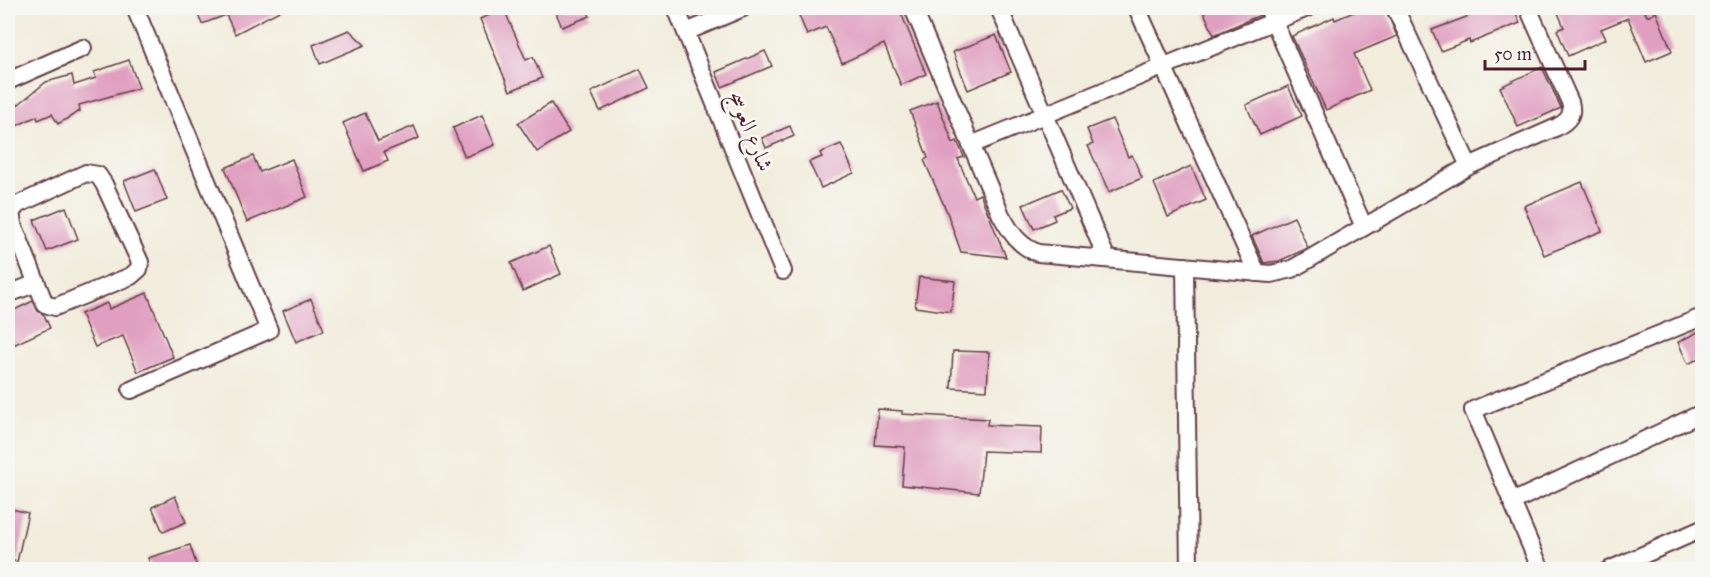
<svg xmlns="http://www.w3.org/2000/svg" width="1710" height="577" font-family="'IM FELL Great Primer',Amiri,serif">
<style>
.building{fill:#e09ec0}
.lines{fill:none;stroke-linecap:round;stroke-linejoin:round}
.minor-casing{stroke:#633e45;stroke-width:20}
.minor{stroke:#fff;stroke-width:16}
.labels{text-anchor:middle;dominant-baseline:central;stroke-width:6;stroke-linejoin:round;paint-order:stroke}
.street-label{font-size:22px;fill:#4a1f2b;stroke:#f6f6f2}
</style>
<rect width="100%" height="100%" fill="#f6f6f2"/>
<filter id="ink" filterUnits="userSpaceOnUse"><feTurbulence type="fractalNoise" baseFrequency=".0167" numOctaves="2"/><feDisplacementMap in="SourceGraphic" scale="12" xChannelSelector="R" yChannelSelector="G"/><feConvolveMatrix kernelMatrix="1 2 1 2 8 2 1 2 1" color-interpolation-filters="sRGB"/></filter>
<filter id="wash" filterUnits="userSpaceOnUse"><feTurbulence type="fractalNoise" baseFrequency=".008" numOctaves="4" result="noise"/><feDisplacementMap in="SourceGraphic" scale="24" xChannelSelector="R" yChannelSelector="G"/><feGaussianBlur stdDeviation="1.35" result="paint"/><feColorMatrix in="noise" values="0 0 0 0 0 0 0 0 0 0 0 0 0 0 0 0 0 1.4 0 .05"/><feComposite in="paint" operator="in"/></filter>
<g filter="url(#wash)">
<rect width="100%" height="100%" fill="#f1ecdb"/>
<g id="blocks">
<g class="building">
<polygon points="195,8 285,8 235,34 226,15 202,24"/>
<polygon points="554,8 586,8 590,16 562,27"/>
<polygon points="796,8 899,8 926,74 901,85 884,44 842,63 826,27 807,35"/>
<polygon points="1202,8 1258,8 1260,15 1214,35"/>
<polygon points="1363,8 1385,8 1397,36 1354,54 1370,90 1326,110 1292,36 1334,17 1335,20"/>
<polygon points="1490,8 1514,8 1520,23 1470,43 1469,40 1441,51 1432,30"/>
<polygon points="1556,8 1654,8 1645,12 1647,16 1656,12 1672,51 1646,62 1628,18 1601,29 1606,39 1568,56 1557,30 1564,27"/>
<polygon points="504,9 526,60 533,57 542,78 510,91 480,19"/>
<polygon points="349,30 365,45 320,64 313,45"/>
<polygon points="996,35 1011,72 968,90 953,52"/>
<polygon points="765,51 772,66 722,87 716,72"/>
<polygon points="129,60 139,88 79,105 80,111 58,124 52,114 38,120 37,116 8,130 8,113 46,82 72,75 74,85 96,78 94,72"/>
<polygon points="1542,67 1561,108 1518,127 1500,87"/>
<polygon points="640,69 649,88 600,111 591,92"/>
<polygon points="1288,86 1302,116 1260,135 1246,105"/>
<polygon points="937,101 953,143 957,141 964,157 958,159 974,197 980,194 1006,257 961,252 947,212 924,160 928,158 910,111"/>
<polygon points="551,103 569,132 537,152 518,123"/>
<polygon points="365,113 378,141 414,126 419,138 384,152 388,161 364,171 343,123"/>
<polygon points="482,115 495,145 465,157 453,128"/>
<polygon points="1112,119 1128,157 1132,155 1142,178 1109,192 1088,146 1093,144 1087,129"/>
<polygon points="790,126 794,136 766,148 762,138"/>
<polygon points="841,144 854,173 821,188 809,162 822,157 820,153"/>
<polygon points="253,156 260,172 292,159 307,197 247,222 225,168"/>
<polygon points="1191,166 1206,200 1168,217 1154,183"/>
<polygon points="155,169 167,200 136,212 124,181"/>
<polygon points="1582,182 1602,231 1544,255 1524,206"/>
<polygon points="1061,189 1070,208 1053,215 1055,220 1034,229 1023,205"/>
<polygon points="66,207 78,239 47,251 34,220"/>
<polygon points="1294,217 1308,248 1279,261 1264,263 1252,236"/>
<polygon points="549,246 561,274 523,291 511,263"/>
<polygon points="919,277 955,281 951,312 915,307"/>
<polygon points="147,293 173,357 138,372 123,336 95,347 81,314 107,303 109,309"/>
<polygon points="311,299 324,330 296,342 283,311"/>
<polygon points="33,301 38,311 44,315 50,328 11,346 8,339 8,313"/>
<polygon points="1702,330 1702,357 1688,364 1678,342"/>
<polygon points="953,351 989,352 987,390 951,388"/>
<polygon points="878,409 902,411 902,414 988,419 987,425 1042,427 1041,453 983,451 979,493 902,485 905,447 875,445"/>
<polygon points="175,496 186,522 163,532 152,507"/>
<polygon points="8,508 28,513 17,562 8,559"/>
<polygon points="190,545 198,570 152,570 148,558"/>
</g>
</g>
</g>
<g filter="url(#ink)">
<use href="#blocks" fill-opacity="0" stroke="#633e45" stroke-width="1.5"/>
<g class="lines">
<defs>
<g id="minor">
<polyline points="676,8 783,271"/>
<path d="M913,8L1001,215C1011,233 1019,246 1038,253L1271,274L1292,269L1469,166L1557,127C1568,121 1574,115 1570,102L1528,8"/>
<polyline points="999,8 1107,259"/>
<polyline points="1137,8 1257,273"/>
<polyline points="1268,8 1364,227"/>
<polyline points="1395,8 1469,166"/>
<polyline points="686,32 743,8"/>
<polyline points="8,81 83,48"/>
<polyline points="971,145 1307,8"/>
<polygon points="86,173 98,175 104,184 140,262 139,269 131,276 55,307 45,304 13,224 11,213 17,205"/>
<polyline points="1185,266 1189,570"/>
<polyline points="8,294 37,283"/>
<polyline points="131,390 269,330 135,8"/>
<polyline points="1512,502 1702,413"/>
<polyline points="1541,570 1473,410 1702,317"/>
<polyline points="1609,570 1702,529"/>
</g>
</defs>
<use href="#minor" class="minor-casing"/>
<use href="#minor" class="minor"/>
</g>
</g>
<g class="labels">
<g class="street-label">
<text transform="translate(751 131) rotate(68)">شارع العوسج</text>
</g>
</g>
<rect width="1710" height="577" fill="none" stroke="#f6f6f2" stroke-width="30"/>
<path d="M1485 60v9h100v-9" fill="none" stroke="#4a1f2b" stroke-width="3"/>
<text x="1494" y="60" font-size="18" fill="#4a1f2b" stroke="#f6f6f2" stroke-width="4.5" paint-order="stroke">50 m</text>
</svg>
